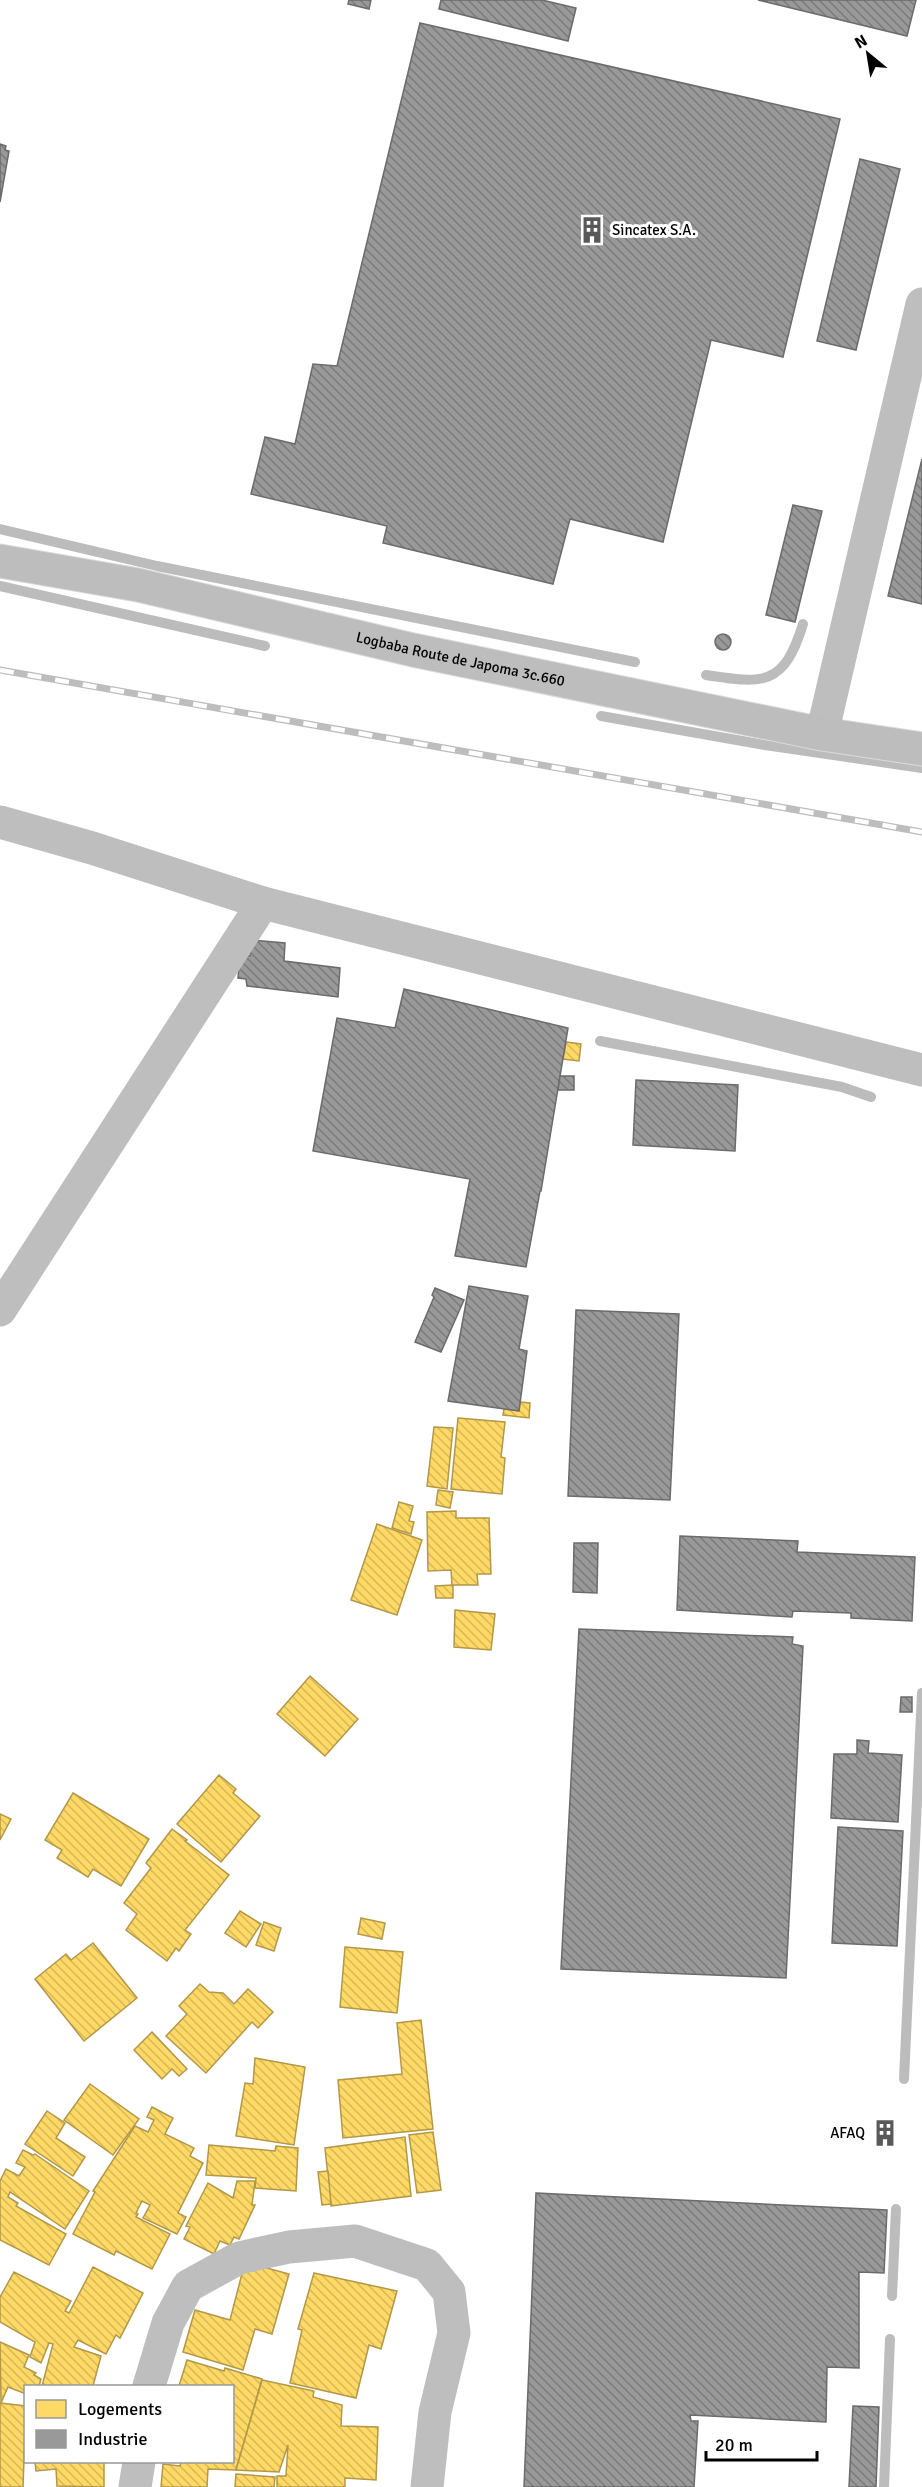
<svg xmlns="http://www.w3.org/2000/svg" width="922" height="2487" font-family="Signika,sans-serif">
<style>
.homes{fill:url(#homes-back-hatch);stroke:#b29847;stroke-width:1.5}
.industry{fill:url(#industry-back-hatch);stroke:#6b6b6b;stroke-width:1.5}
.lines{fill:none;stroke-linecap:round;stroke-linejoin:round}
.stream{stroke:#bcbcbc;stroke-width:10}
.major-casing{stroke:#dbdbdb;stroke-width:35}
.minor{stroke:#bebebe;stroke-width:33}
.major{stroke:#bdbdbd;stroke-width:33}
.rail-casing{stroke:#bdbdbd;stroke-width:7}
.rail{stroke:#fff;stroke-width:4.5;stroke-dasharray:14;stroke-linecap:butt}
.labels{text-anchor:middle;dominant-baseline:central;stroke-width:6;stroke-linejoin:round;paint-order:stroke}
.poi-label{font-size:15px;fill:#000;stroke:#fff;text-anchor:start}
.street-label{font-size:15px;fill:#000;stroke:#fff}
</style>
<defs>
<pattern id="homes-back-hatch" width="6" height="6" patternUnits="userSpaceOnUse" patternTransform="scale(1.5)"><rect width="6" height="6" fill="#ffd966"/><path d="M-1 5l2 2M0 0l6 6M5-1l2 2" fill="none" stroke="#d9b857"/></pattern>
<pattern id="industry-back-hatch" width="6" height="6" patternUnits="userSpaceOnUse" patternTransform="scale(1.5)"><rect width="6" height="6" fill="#999"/><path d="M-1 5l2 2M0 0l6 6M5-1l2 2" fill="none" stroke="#7a7a7a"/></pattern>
</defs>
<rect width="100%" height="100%" fill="#fff"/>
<g class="homes">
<polygon points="566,1042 581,1044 579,1061 563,1059"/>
<polygon points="520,1402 530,1403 529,1418 503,1415 504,1409 519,1411"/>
<polygon points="458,1418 505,1422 501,1457 505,1458 502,1494 451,1489"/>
<polygon points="434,1427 453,1428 447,1489 427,1486"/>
<polygon points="438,1490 453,1492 450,1508 436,1505"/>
<polygon points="399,1502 413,1506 409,1521 414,1522 411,1534 392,1528"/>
<polygon points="456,1511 456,1518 489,1518 491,1574 477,1574 478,1585 452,1585 451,1570 428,1571 427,1512"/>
<polygon points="377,1524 422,1540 397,1615 351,1600"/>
<polygon points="453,1585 453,1598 436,1598 435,1586"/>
<polygon points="455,1610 495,1614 491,1650 454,1647"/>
<polygon points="310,1676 358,1719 325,1756 277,1714"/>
<polygon points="219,1775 236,1789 233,1793 260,1816 221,1862 177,1824"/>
<polygon points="73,1793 149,1839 121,1886 93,1869 88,1877 57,1858 62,1850 45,1840"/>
<polygon points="0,1814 11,1819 0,1840"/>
<polygon points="172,1829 187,1840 185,1841 229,1875 185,1930 191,1934 179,1951 176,1948 167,1961 126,1930 137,1914 124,1903 151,1868 146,1863"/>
<polygon points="240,1911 261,1924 246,1947 225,1933"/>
<polygon points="361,1918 385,1923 382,1939 358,1934"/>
<polygon points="264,1922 281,1928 274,1951 256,1945"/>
<polygon points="93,1943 137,1998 84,2041 35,1979 66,1954 71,1960"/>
<polygon points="345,1947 403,1952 397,2013 340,2007"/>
<polygon points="200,1984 209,1992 223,1993 234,2004 248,1989 273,2012 258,2028 252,2022 206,2073 166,2036 187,2014 179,2006"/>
<polygon points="421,2020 433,2129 343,2138 338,2080 402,2074 397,2023"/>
<polygon points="152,2032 187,2069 179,2076 172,2069 162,2079 134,2050"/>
<polygon points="255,2058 305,2067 294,2145 236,2136 245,2083 253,2084"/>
<polygon points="90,2084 139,2119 113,2155 64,2120"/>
<polygon points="152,2107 173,2118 165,2134 194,2148 190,2156 203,2163 178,2213 186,2217 177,2234 143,2218 150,2205 142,2201 136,2213 138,2214 136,2217 170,2234 152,2269 116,2251 114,2255 73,2234 95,2192 93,2191 135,2126 148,2132 154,2120 147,2117"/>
<polygon points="47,2111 65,2123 56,2138 85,2157 73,2176 25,2144"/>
<polygon points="433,2132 441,2190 417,2193 409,2135"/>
<polygon points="405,2137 411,2196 331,2206 325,2148"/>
<polygon points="209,2145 275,2151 276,2146 298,2148 296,2191 255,2188 256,2178 206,2175"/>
<polygon points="23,2150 33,2155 35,2154 89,2191 65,2229 10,2192 8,2197 18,2203 16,2206 66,2234 49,2265 0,2240 0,2181 6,2169 19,2176 25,2167 16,2163"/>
<polygon points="328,2171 331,2204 322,2205 318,2172"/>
<polygon points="237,2181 255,2181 252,2205 255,2205 239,2239 234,2237 230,2245 220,2241 214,2254 184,2239 190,2227 186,2226 208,2183 233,2198"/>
<polygon points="245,2262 289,2274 272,2334 255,2329 243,2370 183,2352 195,2310 230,2320"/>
<polygon points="93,2267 143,2293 120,2338 116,2335 106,2354 78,2340 74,2347 101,2356 93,2386 42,2386 53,2344 49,2343 41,2363 30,2357 35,2342 0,2322 0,2297 14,2272 71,2301 65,2311 69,2313"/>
<polygon points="314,2273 397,2291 381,2349 369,2345 356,2398 290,2383 302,2330 298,2329"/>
<polygon points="0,2342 29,2355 24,2367 36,2373 34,2375 41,2379 39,2386 26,2386 26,2394 8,2387 1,2403"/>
<polygon points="187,2360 224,2371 225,2368 262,2379 236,2470 208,2469 207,2487 161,2487 163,2464 180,2466 181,2462 232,2462 232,2386 179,2386"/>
<polygon points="262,2380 314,2391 313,2397 342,2405 341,2426 378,2427 376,2480 345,2478 345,2487 277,2487 277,2476 286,2476 288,2445 279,2472 236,2470"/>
<polygon points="0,2403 26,2406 23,2487 0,2487"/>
<polygon points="35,2462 104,2462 104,2487 57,2486 56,2469 36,2471"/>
<polygon points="236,2474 275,2477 274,2487 235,2487"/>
</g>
<g class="industry">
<polygon points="349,0 371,0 369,9 348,4"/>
<polygon points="441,0 542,0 576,8 568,41 439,9"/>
<polygon points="758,0 916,0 907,36"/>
<polygon points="420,23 840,119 783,357 711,340 663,542 570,519 553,584 383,543 387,526 251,494 265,437 295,444 313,364 337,366"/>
<polygon points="0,144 6,146 5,150 9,151 0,202"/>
<polygon points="860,159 900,169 856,350 817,341"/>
<polygon points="922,459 922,604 888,596"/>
<polygon points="793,505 822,511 795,622 766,615"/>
<circle cx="723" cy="642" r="8"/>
<polygon points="252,940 285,943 284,961 340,968 338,997 247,986 246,979 238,978 240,955 250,956"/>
<polygon points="404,989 568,1028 541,1191 540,1191 526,1267 455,1256 470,1179 313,1151 337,1018 395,1028"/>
<polygon points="560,1076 574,1076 574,1090 558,1090"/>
<polygon points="636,1080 738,1085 735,1151 633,1145"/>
<polygon points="469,1286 528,1296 519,1349 527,1351 519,1411 448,1401"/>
<polygon points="435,1288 464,1300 441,1352 415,1342 434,1297 432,1295"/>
<polygon points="576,1310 679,1314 670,1500 568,1496"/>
<polygon points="680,1536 798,1541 797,1552 915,1557 912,1621 851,1618 851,1613 793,1611 792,1617 677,1610"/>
<polygon points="574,1543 598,1543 597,1593 573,1592"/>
<polygon points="579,1629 793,1637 792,1644 803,1646 786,1978 561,1969"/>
<polygon points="901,1697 912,1697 912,1712 900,1712"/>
<polygon points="857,1740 869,1741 868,1753 902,1755 898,1822 831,1818 834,1754 857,1754"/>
<polygon points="838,1827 903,1831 897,1946 832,1943"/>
<polygon points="877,2123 894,2124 893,2143 876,2142"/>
<polygon points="536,2193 887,2210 884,2273 859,2272 859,2368 827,2367 826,2422 690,2415 691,2421 698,2421 694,2487 524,2487"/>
<polygon points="853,2406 879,2407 876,2487 849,2487"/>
</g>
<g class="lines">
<g class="stream">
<polyline points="0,529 157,566 635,662"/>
<polyline points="0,586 265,646"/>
<path d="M706,675C764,684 784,686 803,624"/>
<polyline points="601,716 765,745 922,768"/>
<polyline points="600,1041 842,1087 871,1097"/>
<polyline points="904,2079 922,1693"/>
<polyline points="892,2296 896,2209"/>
<polyline points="884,2487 890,2339"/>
</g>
<defs>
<g id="major">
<path id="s1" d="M0,561L138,585L413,650L822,734L922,749"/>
</g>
</defs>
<use href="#major" class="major-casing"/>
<g class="minor">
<polyline points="822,734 922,304"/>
<polyline points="0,822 92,848 263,903 922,1070"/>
<polyline points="0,1310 263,903"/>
<polyline points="149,2386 168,2323 188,2286 239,2258 289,2247 355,2241 427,2265 449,2292 454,2333 435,2412 427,2487"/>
<polyline points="135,2487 139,2462"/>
</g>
<use href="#major" class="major"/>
<defs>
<polyline id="rail" points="0,670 922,832"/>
</defs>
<use href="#rail" class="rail-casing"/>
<use href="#rail" class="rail"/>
</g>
<defs>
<symbol id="building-bare" viewBox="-9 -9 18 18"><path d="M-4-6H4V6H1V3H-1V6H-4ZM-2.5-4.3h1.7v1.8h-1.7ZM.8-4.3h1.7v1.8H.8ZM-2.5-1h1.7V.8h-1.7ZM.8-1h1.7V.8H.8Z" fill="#595959" stroke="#fff" stroke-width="2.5" paint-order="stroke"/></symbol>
</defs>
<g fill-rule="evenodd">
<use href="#building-bare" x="573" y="211" width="38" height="38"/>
<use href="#building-bare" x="866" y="2114" width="38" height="38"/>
</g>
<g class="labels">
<g class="poi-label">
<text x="612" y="230">Sincatex S.A.</text>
<text x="865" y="2133" text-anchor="end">AFAQ</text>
</g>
<g class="street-label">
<text stroke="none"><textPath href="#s1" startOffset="471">Logbaba Route de Japoma 3c.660</textPath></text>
</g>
</g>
<rect x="24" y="2385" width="210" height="78" fill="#ffffff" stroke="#999999" stroke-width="1.5"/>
<rect x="36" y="2400" width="30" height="18" fill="#ffd966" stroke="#999999" stroke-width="1.5"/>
<text x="78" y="2415" font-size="18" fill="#000000">Logements</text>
<rect x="36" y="2430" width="30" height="18" fill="#999999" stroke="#999999" stroke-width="1.5"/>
<text x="78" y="2445" font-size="18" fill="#000000">Industrie</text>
<g transform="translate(868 54) rotate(330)" stroke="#ffffff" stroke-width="4.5" paint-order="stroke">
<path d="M0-4.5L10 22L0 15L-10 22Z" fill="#000000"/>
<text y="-9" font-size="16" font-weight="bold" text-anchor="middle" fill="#000000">N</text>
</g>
<path d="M706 2451v9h111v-9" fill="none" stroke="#000000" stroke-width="3"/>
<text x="715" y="2451" font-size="18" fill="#000000" stroke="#ffffff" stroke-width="4.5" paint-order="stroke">20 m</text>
</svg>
